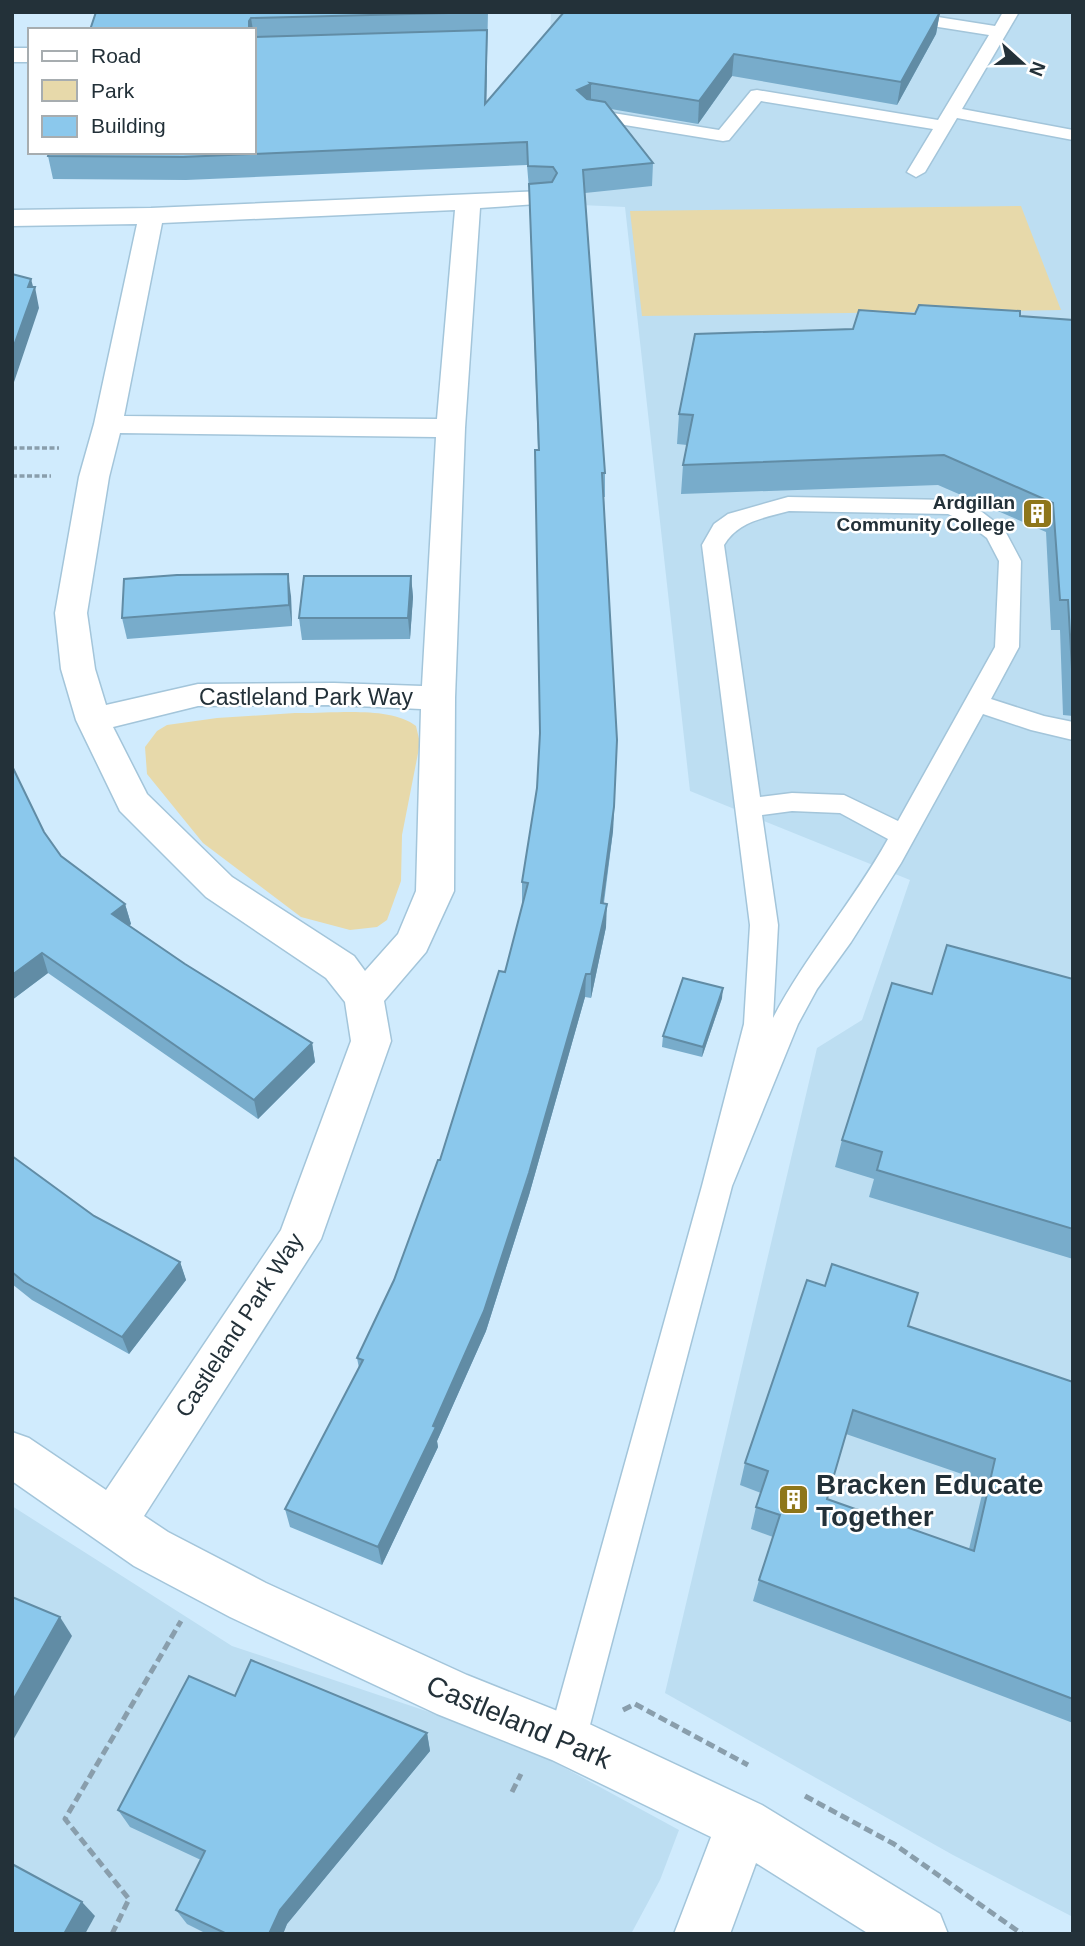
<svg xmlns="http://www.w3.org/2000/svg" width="1085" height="1946" font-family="Arial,sans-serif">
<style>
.built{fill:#bddef2}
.green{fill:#e7d9aa}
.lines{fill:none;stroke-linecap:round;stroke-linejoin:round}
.service-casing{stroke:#a3c5da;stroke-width:3}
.minor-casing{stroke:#a3c5da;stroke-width:3}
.path-far1{stroke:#899eac;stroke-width:3.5;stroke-dasharray:5 2.5;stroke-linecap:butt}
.path{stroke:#899eac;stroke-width:5;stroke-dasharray:9 4.5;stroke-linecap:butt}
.service{fill:#fff;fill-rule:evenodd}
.minor{fill:#fff;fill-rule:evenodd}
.wall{fill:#78accb;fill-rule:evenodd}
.shaded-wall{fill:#618ca5}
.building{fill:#8bc8ec;stroke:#618ca5;stroke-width:2;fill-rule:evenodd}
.labels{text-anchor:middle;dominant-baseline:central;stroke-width:5;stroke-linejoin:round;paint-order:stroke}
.far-poi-label{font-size:19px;font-weight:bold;fill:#233139;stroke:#fff;text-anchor:end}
.street-label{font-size:23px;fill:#233139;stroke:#fff}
.near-poi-label{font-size:28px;font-weight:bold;fill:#233139;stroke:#fff;text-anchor:start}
.near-street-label{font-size:28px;fill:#233139;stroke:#fff}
</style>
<rect width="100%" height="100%" fill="#d0ebfd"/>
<g class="built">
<polygon points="551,12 1073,12 1073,1917 953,1855 665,1693 817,1048 862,1020 910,880 690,791 625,207 559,204 547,115"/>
<polygon points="12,1506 232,1646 471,1726 552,1761 679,1830 660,1880 631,1934 12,1934"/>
</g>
<g class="green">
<polygon points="1021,206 1061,310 642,316 630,211"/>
<path d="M295,713C329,714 390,705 416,726L420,743L402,835L401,881L387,920L377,927L350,930L301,917L203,843L147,774L145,747L157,731L167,725L217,718Z"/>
</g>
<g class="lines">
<defs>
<g id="service">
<polygon points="867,12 906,12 995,26 1003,12 1019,12 962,109 1073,130 1073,140 957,118 925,172 916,177 907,172 933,129 761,101 729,140 723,141 588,119 579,114 588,109 719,130 751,91 757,90 938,120 989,35 875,17"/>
<path d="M788,497L951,500L982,512L1004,529L1021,561L1019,647L991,699L1044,716L1073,722V740L1031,730L983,714L901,863L851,942L817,989L798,1024L732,1186L586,1740L580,1753L567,1759L554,1753L548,1740L702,1186L744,1024L750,925L702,545L714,524L728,514ZM789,511L948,514L966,522L987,538L999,561L995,647L898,821L844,795L792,793L760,797L724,545C738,521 764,518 789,511ZM792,811L840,813L888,839C853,902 806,955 773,1018L778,925L762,815Z"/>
</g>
<g id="minor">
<rect x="12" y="48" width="18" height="14"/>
<path d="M543,191L552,193L555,198L552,203L480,208L465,428L455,698L454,891L426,952L384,1001L391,1041L321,1239L144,1516L168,1532L266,1583L467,1675L585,1722L762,1805L940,1914L948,1934H869L756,1863L730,1934H674L711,1837L552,1760L437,1714L230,1617L134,1566L12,1481V1432L29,1438L106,1490L281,1230L351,1041L345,1002L326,978L206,897L120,811L76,720L61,669L55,613L79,477L94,424L137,224L12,226V210L151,208ZM455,210L437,419L124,416L162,223ZM120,433L436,437L422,686L334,683L198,684L106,705L95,669L87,613L109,477ZM334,705L421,709L416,891L398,934L365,971L354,956L232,877L147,794L113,727L198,706Z"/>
</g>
</defs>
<use href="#service" class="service-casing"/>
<use href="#minor" class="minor-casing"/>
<g class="path-far1">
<polyline points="12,448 59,448"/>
<polyline points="12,476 51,476"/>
</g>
<g class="path">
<polyline points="623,1710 635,1704 748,1765"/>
<polyline points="512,1792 521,1774"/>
<polyline points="805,1796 894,1844 1022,1934"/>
<polyline points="112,1934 129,1899 65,1819 181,1621"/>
</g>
<use href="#service" class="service"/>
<use href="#minor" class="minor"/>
</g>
<g class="wall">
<polygon points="96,12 488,12 486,103 940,12 936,34 897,105 732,76 698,124 611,109 653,163 652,186 585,193 605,473 605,497 604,497 614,807 613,831 604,903 606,927 591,998 585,997 529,1195 486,1331 437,1441 438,1447 382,1565 290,1527 285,1509 359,1368 357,1358 394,1280 440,1160 505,972 522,905 522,882 537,788 540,738 538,450 529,189 527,165 186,180 53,179 48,156 254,152 254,30 90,30"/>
<polygon points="915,314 1020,316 1073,320 1073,716 1063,715 1060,630 1051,630 1046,532 938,485 681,494 683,465 687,445 677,444 679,414 853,329"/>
<polygon points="411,576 413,597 410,639 302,640 299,618"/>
<polygon points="291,596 292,626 127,639 122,618"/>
<polygon points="44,832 61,856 125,904 131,924 129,926 185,964 312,1043 315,1062 258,1119 48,973 12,1000"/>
<polygon points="1073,979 1073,1259 869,1197 874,1179 835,1167 842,1140 932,994"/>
<polygon points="722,998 702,1057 662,1047 663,1036"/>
<polygon points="12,1156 94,1216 180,1262 186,1280 129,1354 32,1300 12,1284"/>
<path d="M908,1326L1073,1382V1723L753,1601L759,1580L773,1537L751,1529L756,1507L761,1493L740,1485L745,1463ZM846,1434L985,1482L969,1549L827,1499Z"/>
<polygon points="235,1696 427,1733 430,1751 287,1924 283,1934 207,1934 187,1924 176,1910 201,1860 130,1827 118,1810"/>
</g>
<g class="shaded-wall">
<polygon points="940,12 936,34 897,105 901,82"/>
<polygon points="251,18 253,30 249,30 249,21"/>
<polygon points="487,30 487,52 486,127 485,104"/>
<polygon points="734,54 732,76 698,124 699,101"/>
<polygon points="591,84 591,107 577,90"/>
<polygon points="31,279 34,290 35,287 39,308 12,388 12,351 28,287"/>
<polygon points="288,574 291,596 292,626 289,605"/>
<polygon points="411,576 413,597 410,639 408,618"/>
<polygon points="614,807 613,831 600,926 601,903"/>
<polygon points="125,904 131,924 118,934 112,914"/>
<polygon points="607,904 606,927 591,998 591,974"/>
<polygon points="42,953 48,973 12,1000 12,975"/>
<polygon points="586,974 585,997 529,1195 486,1331 437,1441 438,1447 382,1565 378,1547 433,1426"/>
<polygon points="723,988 722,998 702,1057 703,1047"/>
<polygon points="312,1043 315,1062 258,1119 254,1100"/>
<polygon points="180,1262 186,1280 129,1354 122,1337"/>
<polygon points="60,1617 72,1636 12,1742 12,1702"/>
<polygon points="427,1733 430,1751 287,1924 283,1934 269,1934 280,1910"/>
<polygon points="82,1902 95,1916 85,1934 64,1934"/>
</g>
<g class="building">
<polygon points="96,12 487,12 251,18 249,21 249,30 90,30"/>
<polygon points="564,12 940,12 901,82 734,54 699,101 590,83 591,84 577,90 587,99 605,102 653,163 583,170 605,473 602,473 617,740 614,807 601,903 607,904 591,974 586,974 529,1173 484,1311 433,1426 436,1427 378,1547 285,1509 363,1360 357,1358 394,1280 438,1160 440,1160 499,971 505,972 528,883 522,882 537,788 540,733 535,450 539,450 529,184 552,182 557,173 553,167 528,166 527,142 183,157 48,156 49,152 254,152 254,37 487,30 485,104"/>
<polygon points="12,274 31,279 28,287 35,287 12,351"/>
<polygon points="919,305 1020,311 1020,316 1073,320 1073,686 1068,600 1060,600 1053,503 944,455 683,465 693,415 679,414 695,334 853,329 859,310 915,314"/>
<polygon points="288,574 289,605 122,618 124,579 177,575"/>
<polygon points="304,576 411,576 408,618 299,618"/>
<polygon points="12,766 44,832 61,856 125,904 112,914 185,964 312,1043 254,1100 42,953 12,975"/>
<polygon points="947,945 1073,979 1073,1229 877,1170 882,1152 842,1140 892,983 932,994"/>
<polygon points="683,978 723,988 703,1047 663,1036"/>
<polygon points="12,1156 94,1216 180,1262 122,1337 24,1282 12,1272"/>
<path d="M832,1264L918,1293L908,1326L1073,1382V1699L759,1580L780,1515L756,1507L768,1471L745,1463L807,1280L825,1286ZM853,1410L995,1459L974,1551L827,1499Z"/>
<polygon points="12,1597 60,1617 12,1702"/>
<polygon points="251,1660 427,1733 280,1910 269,1934 227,1934 176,1910 205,1851 118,1810 189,1676 235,1696"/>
<polygon points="12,1864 82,1902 64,1934 12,1934"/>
</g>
<defs>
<symbol id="building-square" viewBox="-11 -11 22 22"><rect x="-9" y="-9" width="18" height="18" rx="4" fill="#8e761a" stroke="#fff"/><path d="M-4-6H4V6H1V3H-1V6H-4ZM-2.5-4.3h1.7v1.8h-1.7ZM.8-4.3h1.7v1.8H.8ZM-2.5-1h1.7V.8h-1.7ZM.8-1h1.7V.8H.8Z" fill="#fff"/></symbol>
</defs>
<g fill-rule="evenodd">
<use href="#building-square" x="1020" y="496" width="35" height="35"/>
<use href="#building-square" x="776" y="1482" width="35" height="35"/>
</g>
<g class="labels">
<g class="far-poi-label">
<text x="1015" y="502">Ardgillan<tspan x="1015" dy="22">Community College</tspan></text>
</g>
<g class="street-label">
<text x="306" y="697">Castleland Park Way</text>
<text transform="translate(239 1325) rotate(-57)">Castleland Park Way</text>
</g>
<g class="near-poi-label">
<text x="816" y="1484">Bracken Educate<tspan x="816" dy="32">Together</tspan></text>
</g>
<g class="near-street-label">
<text transform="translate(519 1722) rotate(23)">Castleland Park</text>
</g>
</g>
<rect width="1085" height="1946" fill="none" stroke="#233139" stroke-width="28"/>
<rect x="28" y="28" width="228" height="126" fill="#ffffff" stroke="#a7adb0" stroke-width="2"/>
<rect x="42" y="51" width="35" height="10" fill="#ffffff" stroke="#a7adb0" stroke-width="2"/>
<text x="91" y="63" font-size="21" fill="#233139">Road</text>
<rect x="42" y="80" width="35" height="21" fill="#e7d9aa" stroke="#a7adb0" stroke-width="2"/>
<text x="91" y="98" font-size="21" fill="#233139">Park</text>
<rect x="42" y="116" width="35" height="21" fill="#8bc8ec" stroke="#a7adb0" stroke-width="2"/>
<text x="91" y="133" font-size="21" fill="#233139">Building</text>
<g transform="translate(1022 63) rotate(111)" stroke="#ffffff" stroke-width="5" paint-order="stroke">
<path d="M0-5L12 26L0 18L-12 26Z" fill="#233139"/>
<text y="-10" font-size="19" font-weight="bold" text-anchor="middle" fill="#233139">N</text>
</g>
</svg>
